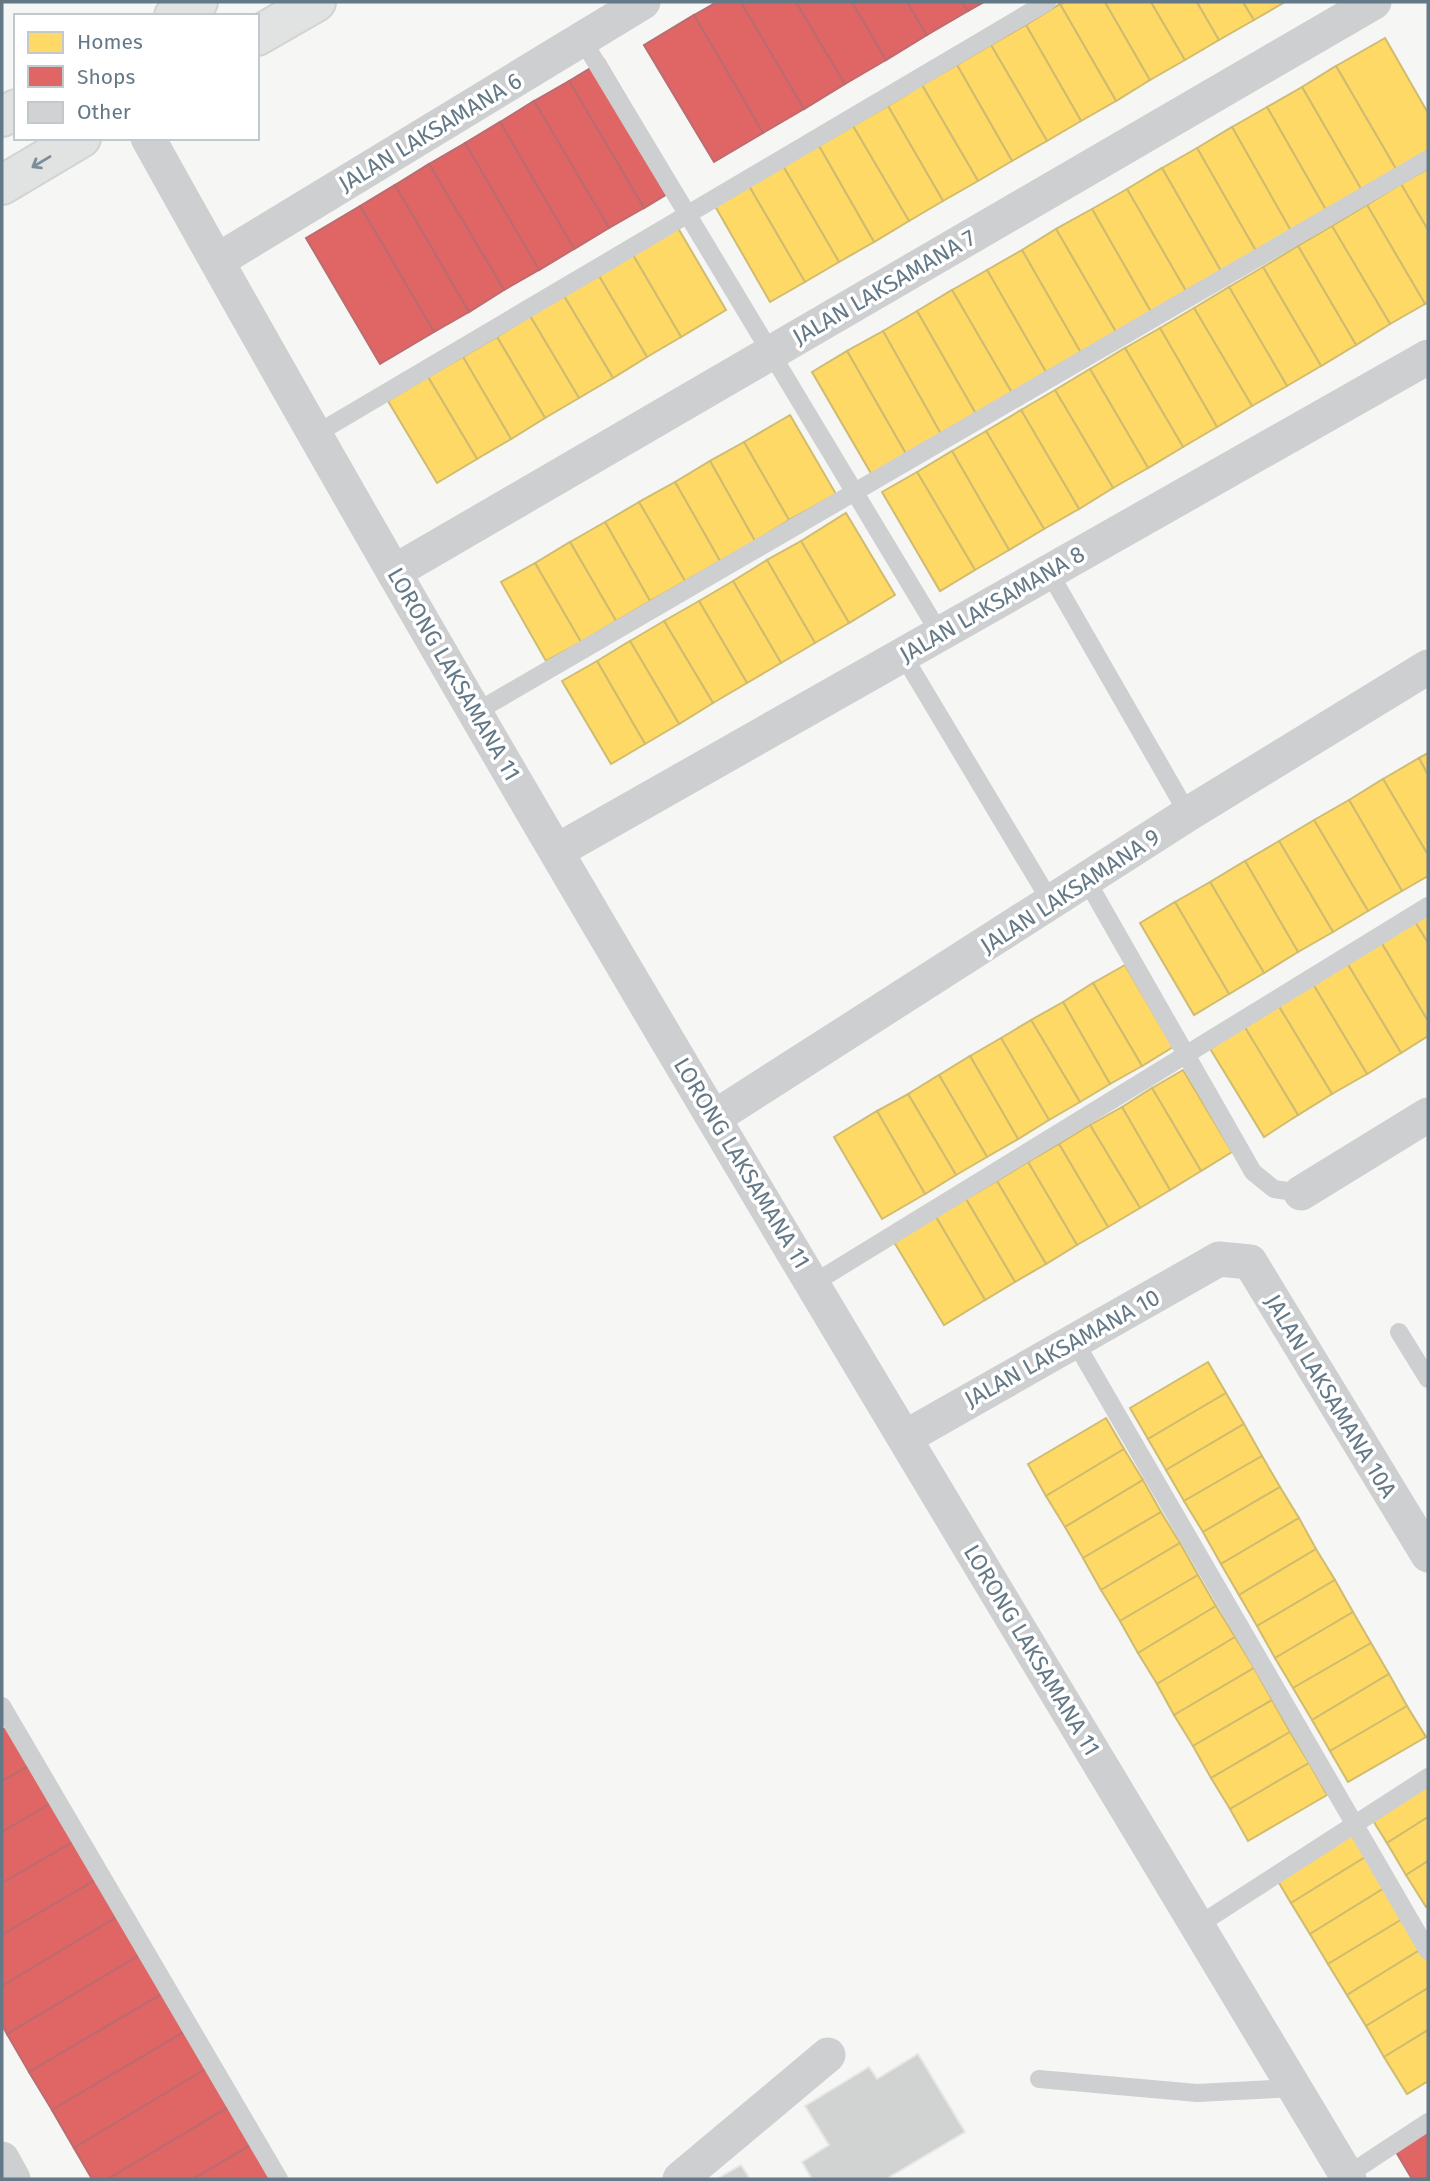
<svg xmlns="http://www.w3.org/2000/svg" width="1430" height="2181" font-family="'Fira Sans',sans-serif">
<style>
.homes{fill:#ffd966;stroke:#d0bc70;stroke-width:2}
.shops{fill:#e06666;stroke:#bb6c70;stroke-width:2}
.building{fill:#d1d2d2;stroke:#e6e6e4;stroke-width:2}
.lines{fill:none;stroke-linecap:round;stroke-linejoin:round}
.secondary-casing{stroke:#d2d4d4;stroke-width:42}
.service{stroke:#cecfd0;stroke-width:18}
.minor{stroke:#cecfd0;stroke-width:35}
.secondary{stroke:#e1e2e2;stroke-width:38}
.oneway{stroke:#7d8e99}
.labels{text-anchor:middle;dominant-baseline:central;stroke-width:7;stroke-linejoin:round;paint-order:stroke}
.street-label{font-size:23px;fill:#647987;stroke:#fff}
</style>
<rect width="100%" height="100%" fill="#f6f6f5"/>
<g class="homes">
<polygon points="1065,2 1105,2 1150,80 1116,101 1060,4"/>
<polygon points="1105,2 1151,2 1185,60 1150,80"/>
<polygon points="1151,2 1197,2 1219,40 1185,60"/>
<polygon points="1197,2 1243,2 1254,20 1219,40"/>
<polygon points="1243,2 1285,2 1254,20"/>
<polygon points="1060,4 1116,101 1081,121 1026,25"/>
<polygon points="1026,25 1081,121 1047,141 991,45"/>
<polygon points="1385,38 1428,113 1428,150 1396,169 1336,66"/>
<polygon points="991,45 1047,141 1012,161 957,65"/>
<polygon points="957,65 1012,161 978,181 922,85"/>
<polygon points="1336,66 1396,169 1361,189 1302,87"/>
<polygon points="922,85 978,181 943,201 888,106"/>
<polygon points="1302,87 1361,189 1326,210 1267,107"/>
<polygon points="888,106 943,201 909,221 853,126"/>
<polygon points="1267,107 1326,210 1291,231 1232,127"/>
<polygon points="853,126 909,221 874,242 819,146"/>
<polygon points="1232,127 1291,231 1256,251 1197,148"/>
<polygon points="819,146 874,242 839,262 783,166"/>
<polygon points="1197,148 1256,251 1221,271 1162,168"/>
<polygon points="783,166 839,262 805,282 749,186"/>
<polygon points="1162,168 1221,271 1186,291 1127,189"/>
<polygon points="1428,169 1428,230 1401,184"/>
<polygon points="1401,184 1428,230 1428,302 1425,304 1367,205"/>
<polygon points="749,186 805,282 770,302 715,206"/>
<polygon points="1127,189 1186,291 1151,312 1092,209"/>
<polygon points="1367,205 1425,304 1390,324 1332,226"/>
<polygon points="1092,209 1151,312 1116,332 1056,229"/>
<polygon points="1332,226 1390,324 1356,345 1298,246"/>
<polygon points="678,228 726,310 681,337 633,255"/>
<polygon points="1056,229 1116,332 1081,353 1022,250"/>
<polygon points="1298,246 1356,345 1321,366 1263,267"/>
<polygon points="1022,250 1081,353 1046,372 987,270"/>
<polygon points="633,255 681,337 647,357 599,276"/>
<polygon points="1263,267 1321,366 1287,386 1229,287"/>
<polygon points="987,270 1046,372 1012,393 952,290"/>
<polygon points="599,276 647,357 613,378 564,296"/>
<polygon points="1229,287 1287,386 1252,406 1194,308"/>
<polygon points="952,290 1012,393 976,414 917,311"/>
<polygon points="564,296 613,378 579,398 530,316"/>
<polygon points="1194,308 1252,406 1217,427 1160,328"/>
<polygon points="917,311 976,414 941,434 883,331"/>
<polygon points="530,316 579,398 545,418 497,337"/>
<polygon points="1160,328 1217,427 1183,447 1125,348"/>
<polygon points="883,331 941,434 906,454 847,351"/>
<polygon points="497,337 545,418 511,439 463,357"/>
<polygon points="1125,348 1183,447 1148,468 1090,369"/>
<polygon points="847,351 906,454 872,475 812,372"/>
<polygon points="463,357 511,439 477,459 428,377"/>
<polygon points="1090,369 1148,468 1113,488 1055,390"/>
<polygon points="428,377 477,459 437,483 388,401"/>
<polygon points="1055,390 1113,488 1079,509 1021,410"/>
<polygon points="1021,410 1079,509 1044,529 986,431"/>
<polygon points="790,415 836,494 789,520 744,442"/>
<polygon points="986,431 1044,529 1009,550 952,451"/>
<polygon points="744,442 789,520 755,541 710,461"/>
<polygon points="952,451 1009,550 975,570 917,472"/>
<polygon points="710,461 755,541 720,561 675,482"/>
<polygon points="917,472 975,570 940,591 882,492"/>
<polygon points="675,482 720,561 685,581 639,502"/>
<polygon points="639,502 685,581 650,601 605,522"/>
<polygon points="846,513 895,595 849,623 801,541"/>
<polygon points="605,522 650,601 616,621 570,542"/>
<polygon points="801,541 849,623 815,643 767,560"/>
<polygon points="570,542 616,621 581,642 535,563"/>
<polygon points="767,560 815,643 781,663 733,581"/>
<polygon points="535,563 581,642 546,661 501,582"/>
<polygon points="733,581 781,663 747,683 699,601"/>
<polygon points="699,601 747,683 713,703 664,621"/>
<polygon points="664,621 713,703 679,724 630,641"/>
<polygon points="630,641 679,724 645,744 597,661"/>
<polygon points="597,661 645,744 611,764 562,681"/>
<polygon points="1428,753 1428,775 1419,758"/>
<polygon points="1419,758 1428,775 1428,855 1383,779"/>
<polygon points="1383,779 1428,855 1428,876 1402,891 1349,800"/>
<polygon points="1349,800 1402,891 1368,911 1314,820"/>
<polygon points="1314,820 1368,911 1333,932 1279,841"/>
<polygon points="1279,841 1333,932 1298,952 1245,861"/>
<polygon points="1245,861 1298,952 1264,973 1210,882"/>
<polygon points="1210,882 1264,973 1229,994 1175,902"/>
<polygon points="1428,900 1428,943 1409,912"/>
<polygon points="1175,902 1229,994 1194,1015 1140,923"/>
<polygon points="1409,912 1428,943 1428,1021 1375,932"/>
<polygon points="1375,932 1428,1021 1428,1036 1401,1053 1341,953"/>
<polygon points="1341,953 1401,1053 1367,1074 1307,974"/>
<polygon points="1125,965 1173,1047 1142,1066 1093,983"/>
<polygon points="1307,974 1367,1074 1332,1094 1272,995"/>
<polygon points="1093,983 1142,1066 1110,1084 1063,1002"/>
<polygon points="1272,995 1332,1094 1298,1115 1238,1016"/>
<polygon points="1063,1002 1110,1084 1080,1102 1031,1020"/>
<polygon points="1238,1016 1298,1115 1264,1137 1203,1037"/>
<polygon points="1031,1020 1080,1102 1049,1120 1001,1038"/>
<polygon points="1001,1038 1049,1120 1018,1139 970,1056"/>
<polygon points="970,1056 1018,1139 987,1157 939,1075"/>
<polygon points="1183,1070 1232,1152 1201,1171 1152,1088"/>
<polygon points="939,1075 987,1157 956,1175 908,1094"/>
<polygon points="1152,1088 1201,1171 1170,1190 1122,1107"/>
<polygon points="908,1094 956,1175 925,1194 877,1111"/>
<polygon points="1122,1107 1170,1190 1140,1208 1090,1125"/>
<polygon points="877,1111 925,1194 882,1219 834,1137"/>
<polygon points="1090,1125 1140,1208 1108,1227 1059,1144"/>
<polygon points="1059,1144 1108,1227 1077,1245 1028,1162"/>
<polygon points="1028,1162 1077,1245 1046,1264 997,1181"/>
<polygon points="997,1181 1046,1264 1015,1282 966,1199"/>
<polygon points="966,1199 1015,1282 985,1300 936,1217"/>
<polygon points="936,1217 985,1300 944,1325 894,1242"/>
<polygon points="1208,1362 1226,1393 1148,1439 1130,1408"/>
<polygon points="1226,1393 1244,1424 1166,1470 1148,1439"/>
<polygon points="1106,1418 1124,1449 1046,1496 1028,1464"/>
<polygon points="1244,1424 1262,1456 1184,1501 1166,1470"/>
<polygon points="1124,1449 1143,1480 1065,1527 1046,1496"/>
<polygon points="1262,1456 1280,1487 1203,1532 1184,1501"/>
<polygon points="1143,1480 1161,1512 1083,1558 1065,1527"/>
<polygon points="1280,1487 1299,1518 1221,1564 1203,1532"/>
<polygon points="1161,1512 1180,1543 1101,1590 1083,1558"/>
<polygon points="1299,1518 1316,1549 1239,1595 1221,1564"/>
<polygon points="1180,1543 1198,1575 1120,1621 1101,1590"/>
<polygon points="1316,1549 1335,1580 1257,1626 1239,1595"/>
<polygon points="1198,1575 1216,1606 1138,1653 1120,1621"/>
<polygon points="1335,1580 1353,1612 1275,1658 1257,1626"/>
<polygon points="1216,1606 1235,1637 1157,1684 1138,1653"/>
<polygon points="1353,1612 1371,1643 1293,1688 1275,1658"/>
<polygon points="1235,1637 1254,1668 1174,1715 1157,1684"/>
<polygon points="1371,1643 1389,1674 1312,1720 1293,1688"/>
<polygon points="1254,1668 1272,1700 1193,1746 1174,1715"/>
<polygon points="1389,1674 1407,1706 1330,1751 1312,1720"/>
<polygon points="1272,1700 1290,1732 1211,1778 1193,1746"/>
<polygon points="1407,1706 1426,1737 1348,1782 1330,1751"/>
<polygon points="1290,1732 1309,1763 1230,1809 1211,1778"/>
<polygon points="1309,1763 1327,1795 1248,1841 1230,1809"/>
<polygon points="1428,1773 1428,1817 1387,1843 1367,1811"/>
<polygon points="1428,1817 1428,1861 1406,1875 1387,1843"/>
<polygon points="1348,1825 1367,1856 1291,1903 1272,1871"/>
<polygon points="1367,1856 1386,1887 1310,1934 1291,1903"/>
<polygon points="1428,1861 1428,1905 1426,1907 1406,1875"/>
<polygon points="1386,1887 1404,1918 1328,1964 1310,1934"/>
<polygon points="1404,1918 1423,1948 1347,1995 1328,1964"/>
<polygon points="1423,1948 1428,1957 1428,1988 1366,2026 1347,1995"/>
<polygon points="1428,1988 1428,2030 1384,2057 1366,2026"/>
<polygon points="1428,2030 1428,2081 1407,2094 1384,2057"/>
</g>
<g class="shops">
<polygon points="717,2 741,2 804,109 763,133 694,15"/>
<polygon points="741,2 796,2 845,84 804,109"/>
<polygon points="796,2 852,2 886,60 845,84"/>
<polygon points="852,2 907,2 927,35 886,60"/>
<polygon points="907,2 962,2 968,11 927,35"/>
<polygon points="962,2 984,2 968,11"/>
<polygon points="694,15 763,133 714,162 644,45"/>
<polygon points="604,60 679,187 644,208 569,81"/>
<polygon points="569,81 644,208 609,228 534,101"/>
<polygon points="534,101 609,228 574,249 500,122"/>
<polygon points="500,122 574,249 539,270 465,143"/>
<polygon points="465,143 539,270 504,290 429,164"/>
<polygon points="429,164 504,290 469,312 395,185"/>
<polygon points="395,185 469,312 434,332 360,206"/>
<polygon points="360,206 434,332 380,364 306,238"/>
<polygon points="11,1725 34,1763 2,1781 2,1730"/>
<polygon points="34,1763 55,1801 2,1832 2,1781"/>
<polygon points="55,1801 78,1839 2,1883 2,1832"/>
<polygon points="78,1839 100,1877 2,1935 2,1883"/>
<polygon points="100,1877 122,1914 2,1986 2,1935"/>
<polygon points="122,1914 145,1952 7,2034 2,2025 2,1986"/>
<polygon points="145,1952 167,1991 29,2072 7,2034"/>
<polygon points="167,1991 189,2029 52,2110 29,2072"/>
<polygon points="189,2029 211,2066 74,2148 52,2110"/>
<polygon points="211,2066 234,2104 108,2179 92,2179 74,2148"/>
<polygon points="234,2104 256,2142 193,2179 108,2179"/>
<polygon points="1428,2123 1428,2179 1412,2179 1392,2145"/>
<polygon points="256,2142 278,2179 193,2179"/>
</g>
<g class="building">
<polygon points="918,2054 965,2132 886,2179 812,2179 802,2162 829,2145 805,2106 869,2067 877,2079"/>
<polygon points="741,2165 750,2179 717,2179"/>
</g>
<g class="lines">
<defs>
<g id="secondary">
<polyline points="174,16 198,2"/>
<polyline points="257,36 316,2"/>
<polyline points="2,117 16,109"/>
<polyline points="2,185 81,138"/>
</g>
</defs>
<use href="#secondary" class="secondary-casing"/>
<g class="service">
<polyline points="582,39 940,634"/>
<polyline points="316,434 1047,2"/>
<polyline points="1049,572 1188,814"/>
<polyline points="903,655 1052,904"/>
<polyline points="476,712 1428,159"/>
<polyline points="1087,881 1253,1172 1274,1189 1301,1193"/>
<polyline points="814,1283 1428,906"/>
<polyline points="1399,1332 1428,1379"/>
<polyline points="1074,1340 1428,1951"/>
<polyline points="2,1706 279,2179"/>
<polyline points="1197,1926 1428,1777"/>
<polyline points="1039,2079 1197,2093 1294,2088"/>
<polyline points="1346,2176 1428,2122"/>
</g>
<g class="minor">
<path d="M148,138C531,828 944,1502 1349,2179"/>
<polyline points="217,261 643,2"/>
<polyline points="394,572 1374,2"/>
<polyline points="557,851 1428,357"/>
<polyline points="715,1117 1188,814 1428,667"/>
<polyline points="1301,1193 1428,1115"/>
<polyline points="906,1437 1219,1259 1250,1262 1428,1555"/>
<polyline points="2,2159 13,2179"/>
<polyline points="680,2179 828,2055"/>
</g>
<use href="#secondary" class="secondary"/>
</g>
<defs><path id="oneway-shaft" d="M-6 0H5M1.5-3L5.5 0L1.5 3" fill="none" stroke-width="1.6" stroke-linecap="round" stroke-linejoin="round" transform="scale(1.75)"/></defs>
<use class="oneway" href="#oneway-shaft" transform="translate(41 162) rotate(149)"/>
<g class="labels">
<g class="street-label">
<text transform="translate(430 132) rotate(-31)">JALAN LAKSAMANA 6</text>
<text transform="translate(884 287) rotate(-30)">JALAN LAKSAMANA 7</text>
<text transform="translate(992 604) rotate(-30)">JALAN LAKSAMANA 8</text>
<text transform="translate(454 674) rotate(60)">LORONG LAKSAMANA 11</text>
<text transform="translate(1070 891) rotate(-33)">JALAN LAKSAMANA 9</text>
<text transform="translate(742 1163) rotate(59)">LORONG LAKSAMANA 11</text>
<text transform="translate(1062 1348) rotate(-29)">JALAN LAKSAMANA 10</text>
<text transform="translate(1331 1396) rotate(59)">JALAN LAKSAMANA 10A</text>
<text transform="translate(1032 1650) rotate(59)">LORONG LAKSAMANA 11</text>
</g>
</g>
<rect width="1430" height="2181" fill="none" stroke="#647987" stroke-width="7"/>
<rect x="14" y="14" width="245" height="126" fill="#ffffff" stroke="#c1c9cf" stroke-width="2"/>
<rect x="28" y="32" width="35" height="21" fill="#ffd966" stroke="#c1c9cf" stroke-width="2"/>
<text x="77" y="49" font-size="21" fill="#647987">Homes</text>
<rect x="28" y="66" width="35" height="21" fill="#e06666" stroke="#c1c9cf" stroke-width="2"/>
<text x="77" y="84" font-size="21" fill="#647987">Shops</text>
<rect x="28" y="102" width="35" height="21" fill="#d1d2d2" stroke="#c1c9cf" stroke-width="2"/>
<text x="77" y="119" font-size="21" fill="#647987">Other</text>
</svg>
